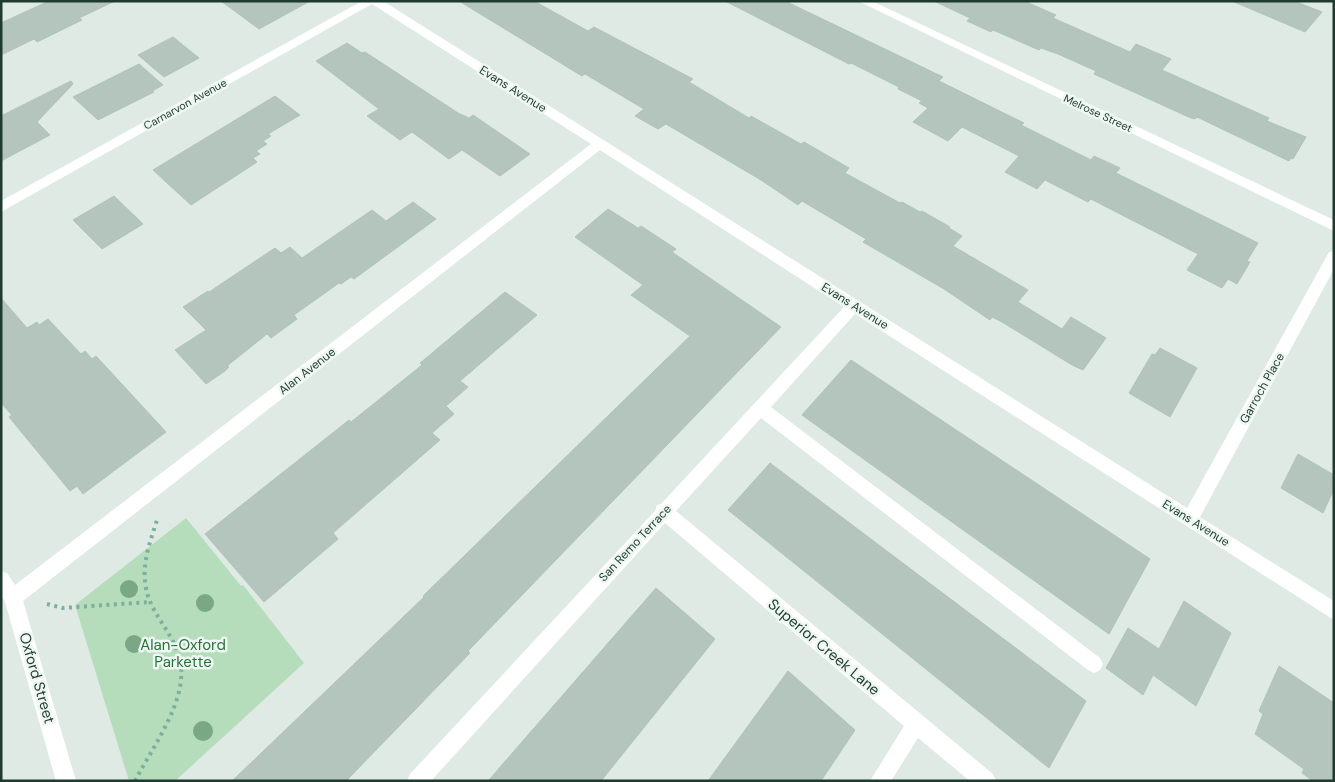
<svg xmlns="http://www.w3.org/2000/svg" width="1335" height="782" font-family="'DM Sans',sans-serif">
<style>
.green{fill:#b5dcbb}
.building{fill:#b3c5bc;stroke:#b0c4b9}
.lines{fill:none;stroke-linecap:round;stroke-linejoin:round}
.path{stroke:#7daf9a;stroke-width:4;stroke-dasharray:3 4.5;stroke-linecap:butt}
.minor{fill:#fff;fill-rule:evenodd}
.tree{fill:#7aa887}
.labels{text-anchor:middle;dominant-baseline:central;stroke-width:5;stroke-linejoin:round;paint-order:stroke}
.far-street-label{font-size:11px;fill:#1f3a30;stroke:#eef7f1}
.street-label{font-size:12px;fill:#1f3a30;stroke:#eef7f1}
.near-park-label{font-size:15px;fill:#28723c;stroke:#eef7f1}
.near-street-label{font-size:15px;fill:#1f3a30;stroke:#eef7f1}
</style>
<rect width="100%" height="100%" fill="#deeae3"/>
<polygon class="green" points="186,518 241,586 243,585 304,663 175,781 129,781 75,605"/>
<g class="building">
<polygon points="49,1 115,1 79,18 82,20 37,42 34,39 1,55 1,23"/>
<polygon points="221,1 310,1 259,29"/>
<polygon points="459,1 534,1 588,31 594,27 693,79 689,82 749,118 751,116 801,144 804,142 849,168 845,173 900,203 902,202 920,212 922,211 950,227 949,228 962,236 953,246 1028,290 1018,302 1062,329 1071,317 1106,338 1083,370 1072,365 1002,322 992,317 990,320 944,289 863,242 866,239 802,201 798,205 761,180 666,124 658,129 635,116 644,109 585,74 582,76"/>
<polygon points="725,1 785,1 943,77 939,81 1024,123 1021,125 1091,160 1094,156 1120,168 1116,173 1258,243 1247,261 1250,262 1237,284 1228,279 1222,288 1187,270 1198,254 1091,199 1088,202 1045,180 1037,189 1005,172 1019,156 962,127 948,141 913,122 928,108 919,103 922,101 898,89 899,87 851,63 849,64"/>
<polygon points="934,1 1024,1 1056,15 1053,18 1130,52 1136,44 1171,59 1162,70 1269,118 1267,121 1306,137 1293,159 1291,158 1289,161 1197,117 1195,119 1191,118 1094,74 1096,71 1058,54 1041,48 1039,50 993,30 991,32 967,21 970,18"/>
<polygon points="1232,1 1294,1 1322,12 1305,32"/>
<polygon points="173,37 199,58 164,77 138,55"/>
<polygon points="347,43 362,53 365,52 458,113 469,118 473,115 530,154 500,176 462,150 449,159 412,132 400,140 367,116 379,109 316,61"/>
<polygon points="139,64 163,85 152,91 154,92 98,120 73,97"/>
<polygon points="71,81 73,84 37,122 50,135 1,161 1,116"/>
<polygon points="275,96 300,115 268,134 271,136 263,141 267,144 256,151 260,154 253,158 257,162 191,205 153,170"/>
<polygon points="114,196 143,224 102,249 73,220"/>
<polygon points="413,202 436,219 354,279 351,277 341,284 339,283 294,315 297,319 271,338 267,334 227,366 229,367 225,371 206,384 175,350 206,330 183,307 208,291 209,292 275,248 281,253 290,247 302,258 372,210 386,221"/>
<polygon points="608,209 638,228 641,226 676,249 672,252 781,327 468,651 470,653 346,781 232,781 424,597 423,596 690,336 631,295 643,285 575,237"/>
<polygon points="505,292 537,315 460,381 468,387 446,406 454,414 432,433 440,440 333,533 338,539 264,602 205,534 349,420 351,422 422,365 420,363 425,359"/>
<polygon points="1,298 27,328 37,322 39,325 48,319 81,354 85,351 92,359 96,356 166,432 83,494 77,486 70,491 9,417 12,415 1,403"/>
<polygon points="1160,348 1197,368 1170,417 1129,393 1152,354 1155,355"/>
<polygon points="851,360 1150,559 1109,634 802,415"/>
<polygon points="1298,454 1334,475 1334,489 1323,513 1281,488"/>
<polygon points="770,463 1086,701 1049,768 728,510"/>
<polygon points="656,588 715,639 601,781 488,781"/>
<polygon points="1184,601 1231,633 1196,706 1153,675 1143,695 1106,668 1128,628 1159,649"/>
<polygon points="1279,666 1334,703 1334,781 1313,781 1302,773 1304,769 1255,734 1263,714 1259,711"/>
<polygon points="788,671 855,730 821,781 708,781"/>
</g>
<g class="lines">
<g class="path">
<polyline points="47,604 63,608 150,602"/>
<path d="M135,781C150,752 178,713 181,680C185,640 152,621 146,588C141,564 151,539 158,517"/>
</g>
<g class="minor">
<polygon points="362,1 383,1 1187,508 1329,252 1334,251 1334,269 1200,517 1334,601 1334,620 855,314 771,407 1100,658 1103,664 1100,670 1094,673 1088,670 761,418 676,511 993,774 996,781 970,781 918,738 891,781 870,781 904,726 665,523 431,781 407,781 410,774 655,511 657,505 661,504 844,307 600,150 23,601 76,781 56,781 5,602 1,595 1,571 7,573 15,585 591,144 372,4 1,212 1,201"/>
<polygon points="858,1 872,1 1334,220 1334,231"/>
</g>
</g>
<g class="tree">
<circle cx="129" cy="589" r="9"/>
<circle cx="205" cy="603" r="9"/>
<circle cx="134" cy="644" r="9"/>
<circle cx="203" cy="731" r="10"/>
</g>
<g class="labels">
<g class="far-street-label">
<text transform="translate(185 104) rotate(-29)">Carnarvon Avenue</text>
<text transform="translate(1098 113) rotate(25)">Melrose Street</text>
</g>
<g class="street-label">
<text transform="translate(513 89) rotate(32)">Evans Avenue</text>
<text transform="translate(855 306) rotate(32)">Evans Avenue</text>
<text transform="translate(307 371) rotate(-38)">Alan Avenue</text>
<text transform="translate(1262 388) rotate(-61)">Garroch Place</text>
<text transform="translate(1196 523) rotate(32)">Evans Avenue</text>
<text transform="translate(635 543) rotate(-47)">San Remo Terrace</text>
</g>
<g class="near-park-label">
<text x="183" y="645">Alan-Oxford<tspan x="183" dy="17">Parkette</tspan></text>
</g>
<g class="near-street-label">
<text transform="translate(824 647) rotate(40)">Superior Creek Lane</text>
<text transform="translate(37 678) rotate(74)">Oxford Street</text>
</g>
</g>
<rect width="1335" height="782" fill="none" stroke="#1f3a30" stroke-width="5"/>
</svg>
